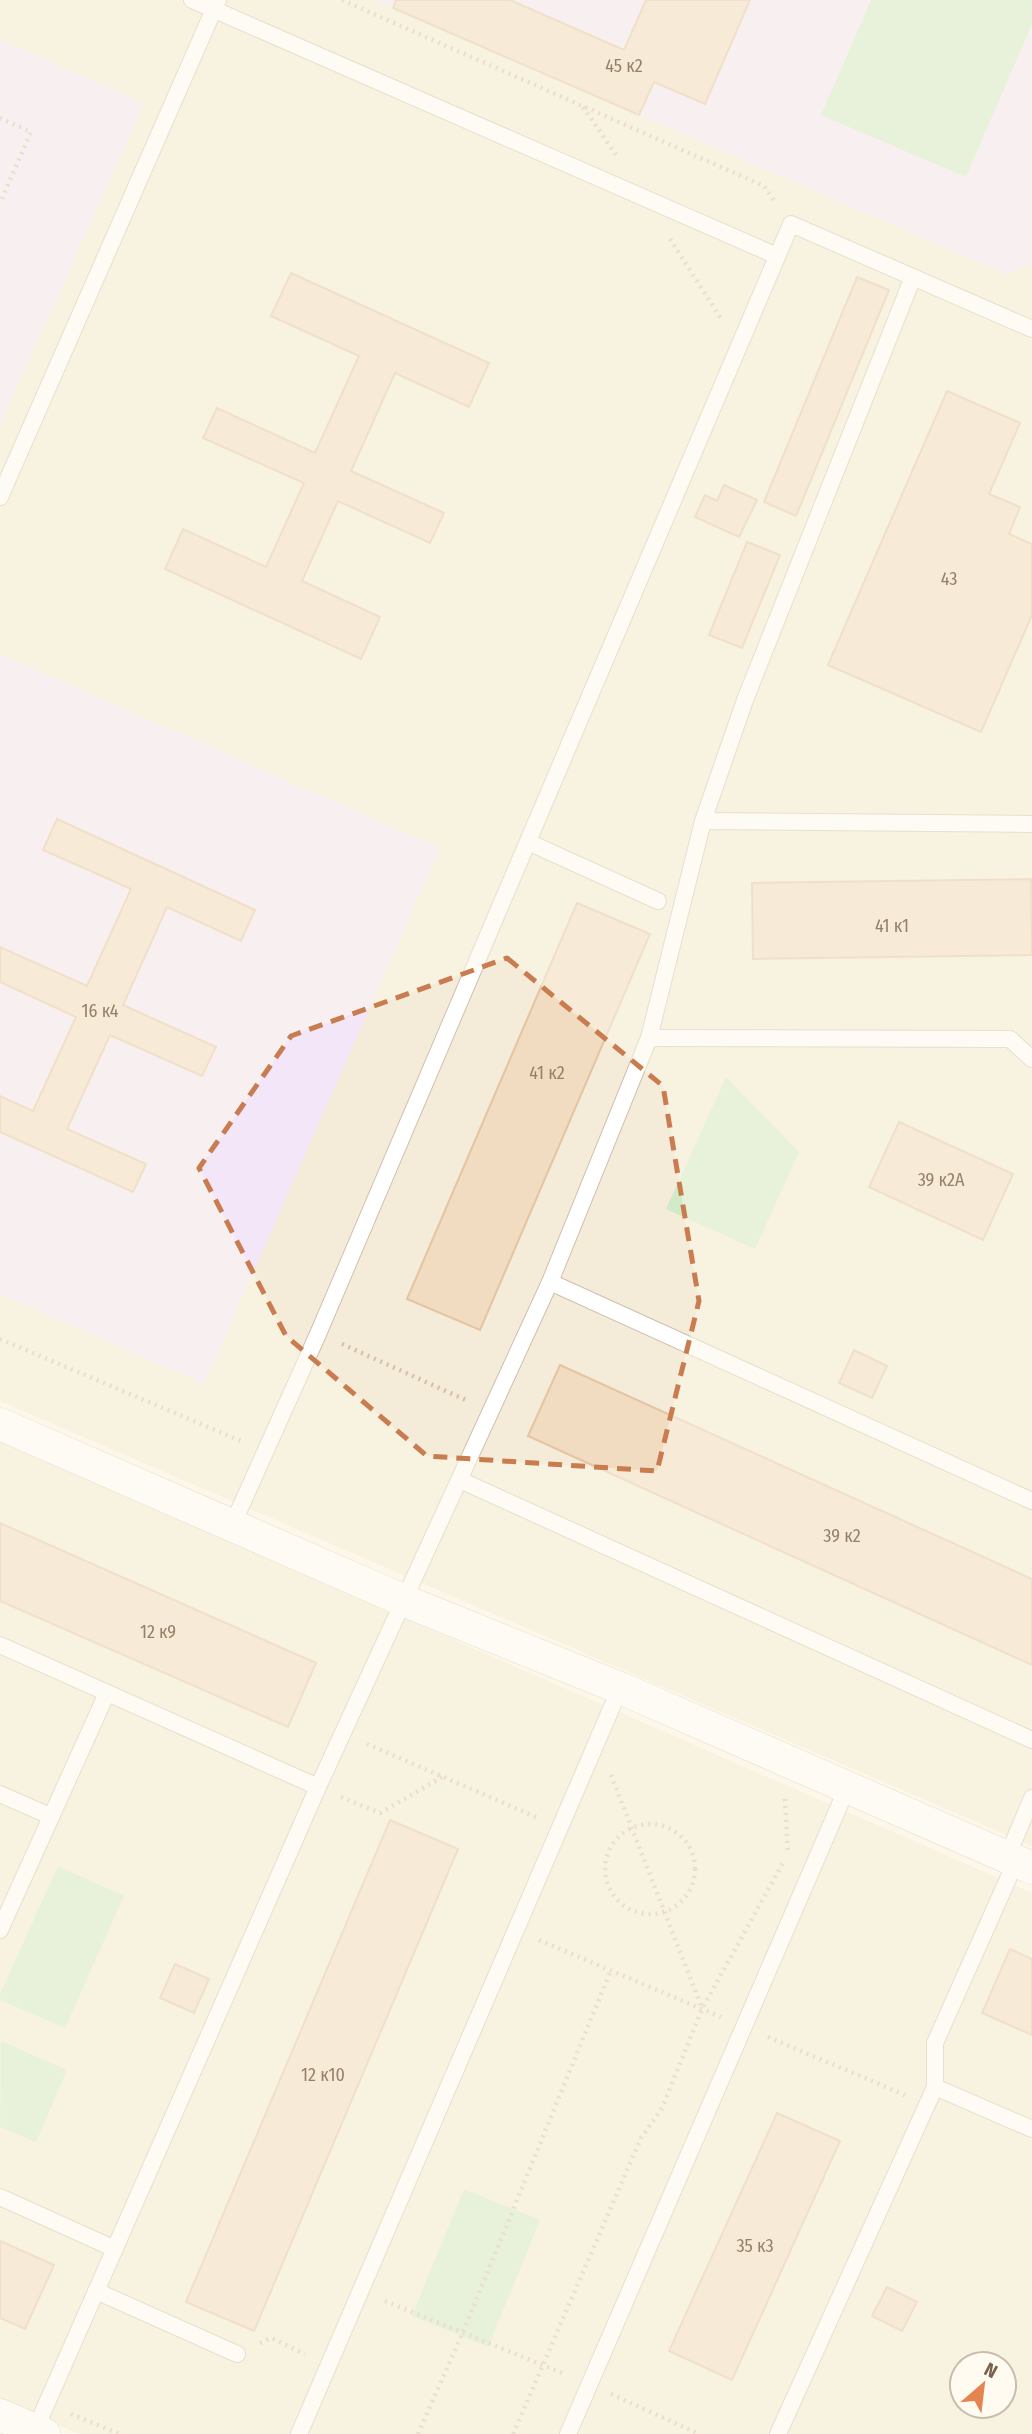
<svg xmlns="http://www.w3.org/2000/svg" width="1032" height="2434" font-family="'Fira Sans Condensed',sans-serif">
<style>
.residential{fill:#f4ebd8;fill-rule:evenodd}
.education{fill:#f4e6f9}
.green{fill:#d1eac7}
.building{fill:#f1dbc1;stroke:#e4c4a2;stroke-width:2}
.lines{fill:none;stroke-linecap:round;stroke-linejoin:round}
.service-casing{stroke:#cfc1af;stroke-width:18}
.minor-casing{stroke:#cfc1af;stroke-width:33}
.path{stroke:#d7bea4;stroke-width:4.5;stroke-dasharray:2 5;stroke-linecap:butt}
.service{stroke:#fff;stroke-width:16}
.minor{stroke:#fff;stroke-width:32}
.marked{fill:none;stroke:#c97c50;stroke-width:5;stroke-dasharray:14 9;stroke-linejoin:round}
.labels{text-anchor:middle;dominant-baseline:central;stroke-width:7;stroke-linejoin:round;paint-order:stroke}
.number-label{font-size:18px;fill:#96806a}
</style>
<rect width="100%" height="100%" fill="#fcf7e9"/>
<g class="residential">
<polygon points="0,0 1032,0 1032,1846 0,1401"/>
<path d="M0,1441L1032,1893V2434H79L0,2400ZM962,2364H1004V2406H962Z"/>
</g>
<g class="education">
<polygon points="375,0 1032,0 1032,264 1008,275"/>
<polygon points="0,39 144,104 0,425"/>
<polygon points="0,654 440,848 204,1384 0,1294"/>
</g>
<g class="green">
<polygon points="871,0 1032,0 1032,24 966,177 821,115"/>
<polygon points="726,1077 799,1152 755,1249 666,1209"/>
<polygon points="58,1866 124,1896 65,2028 0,2000 0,1994"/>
<polygon points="1,2041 67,2070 36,2142 0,2127"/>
<polygon points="464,2189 540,2220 488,2347 412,2316"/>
</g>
<g class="building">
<polygon points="396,0 510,0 624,50 646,0 750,0 705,104 654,82 639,115 393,8"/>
<polygon points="291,273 489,363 469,407 395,373 351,471 444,513 430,543 338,501 302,581 380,617 361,659 165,569 183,529 266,567 304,483 203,438 217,408 315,453 359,356 271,316"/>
<polygon points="857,277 889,290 796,516 764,502"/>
<polygon points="947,391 1020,423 989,494 1020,507 1009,534 1032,544 1032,615 981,732 828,665"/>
<polygon points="724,485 757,500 739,537 695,517 705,495 717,501"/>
<polygon points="747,542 780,555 742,648 709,635"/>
<polygon points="57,819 255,910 241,941 167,907 123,1005 216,1047 202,1076 110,1035 67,1129 146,1164 133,1192 0,1132 0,1096 33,1111 76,1017 0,982 0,947 87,986 131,889 43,850"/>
<polygon points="1031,879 1032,955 753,959 752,883"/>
<polygon points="577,903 650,934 480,1330 407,1299"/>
<polygon points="899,1122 1013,1174 983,1240 869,1187"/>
<polygon points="854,1350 887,1366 872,1398 839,1383"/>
<polygon points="560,1365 1032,1579 1032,1665 528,1436"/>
<polygon points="0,1523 316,1663 288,1727 0,1601"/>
<polygon points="390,1820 458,1849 254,2331 186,2302"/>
<polygon points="1010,1949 1032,1959 1032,2035 982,2013"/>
<polygon points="175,1964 209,1979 194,2013 160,1998"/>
<polygon points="777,2113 840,2141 732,2380 669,2351"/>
<polygon points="0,2241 54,2265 25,2329 0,2318"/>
<polygon points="887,2287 917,2302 902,2331 872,2316"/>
</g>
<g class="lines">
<defs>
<g id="service">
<polyline points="192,0 777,256"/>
<polyline points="0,497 218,0"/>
<polyline points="703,821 745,700 913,277"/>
<polyline points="528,842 658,901"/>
<polyline points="649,1038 1010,1039 1032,1059"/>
<polyline points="550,1282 1032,1501"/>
<polyline points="460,1480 1032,1740"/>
<polyline points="232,1526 318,1334 791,224 1032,329"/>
<polyline points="0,1645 318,1787"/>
<polyline points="0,1794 50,1816"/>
<polyline points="1007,1857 1032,1798"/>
<polyline points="1016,1861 935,2043 935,2087 1032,2129"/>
<polyline points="0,1930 107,1693"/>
<polyline points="0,2197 115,2249"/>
<polyline points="96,2291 237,2354"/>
<polyline points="35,2430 318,1787 550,1282 649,1038 703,821 1032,824"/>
<polyline points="299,2434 620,1688"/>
<polyline points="568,2434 847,1788"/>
<polyline points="778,2434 935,2087"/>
</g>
<g id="minor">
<polyline points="0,1424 405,1601 620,1688 1032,1868"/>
<polyline points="0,2415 44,2434"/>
</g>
</defs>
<use href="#service" class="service-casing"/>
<use href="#minor" class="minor-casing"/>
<g class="path">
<polyline points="342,0 764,186 776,203"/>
<polyline points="583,107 616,155"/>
<polyline points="0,118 31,132 0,203"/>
<polyline points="670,239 722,320"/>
<polyline points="0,1339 241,1441"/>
<polyline points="342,1344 468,1401"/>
<polyline points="367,1744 536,1817"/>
<polyline points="611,1775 702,2008"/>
<polyline points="341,1797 380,1813 442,1777"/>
<polyline points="785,1799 788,1854"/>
<circle cx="650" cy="1869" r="45"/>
<polyline points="539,1940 721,2017"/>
<polyline points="768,2037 905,2095"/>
<polyline points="385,2301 565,2374"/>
<polyline points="260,2343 271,2338 305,2354"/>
<polyline points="611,2394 699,2434"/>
<polyline points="71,2414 119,2434"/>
<polyline points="418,2434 463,2332 611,1970"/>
<polyline points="513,2434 641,2138 662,2108 702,2009 784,1861"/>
</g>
<use href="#service" class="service"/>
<use href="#minor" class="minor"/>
</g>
<path d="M0 0H1032V2434H0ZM507,958L663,1086L699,1301L657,1471L427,1456L286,1336L199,1168L291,1036Z" fill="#fcf7e9" fill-opacity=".55" fill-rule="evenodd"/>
<path class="marked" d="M507,958L663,1086L699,1301L657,1471L427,1456L286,1336L199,1168L291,1036Z"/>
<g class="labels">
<g class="number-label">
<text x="624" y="66">45 к2</text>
<text x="949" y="579">43</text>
<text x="892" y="926">41 к1</text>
<text x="100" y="1011">16 к4</text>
<text x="547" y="1073">41 к2</text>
<text x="941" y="1180">39 к2А</text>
<text x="842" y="1536">39 к2</text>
<text x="158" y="1632">12 к9</text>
<text x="323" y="2075">12 к10</text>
<text x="755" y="2246">35 к3</text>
</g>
</g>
<g transform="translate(983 2385) rotate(28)"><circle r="33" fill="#fffbf0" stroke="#c9bdaf" stroke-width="2"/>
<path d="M0-5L12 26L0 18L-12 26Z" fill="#e48551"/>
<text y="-10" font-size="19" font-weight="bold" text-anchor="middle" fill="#77614d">N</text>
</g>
</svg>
